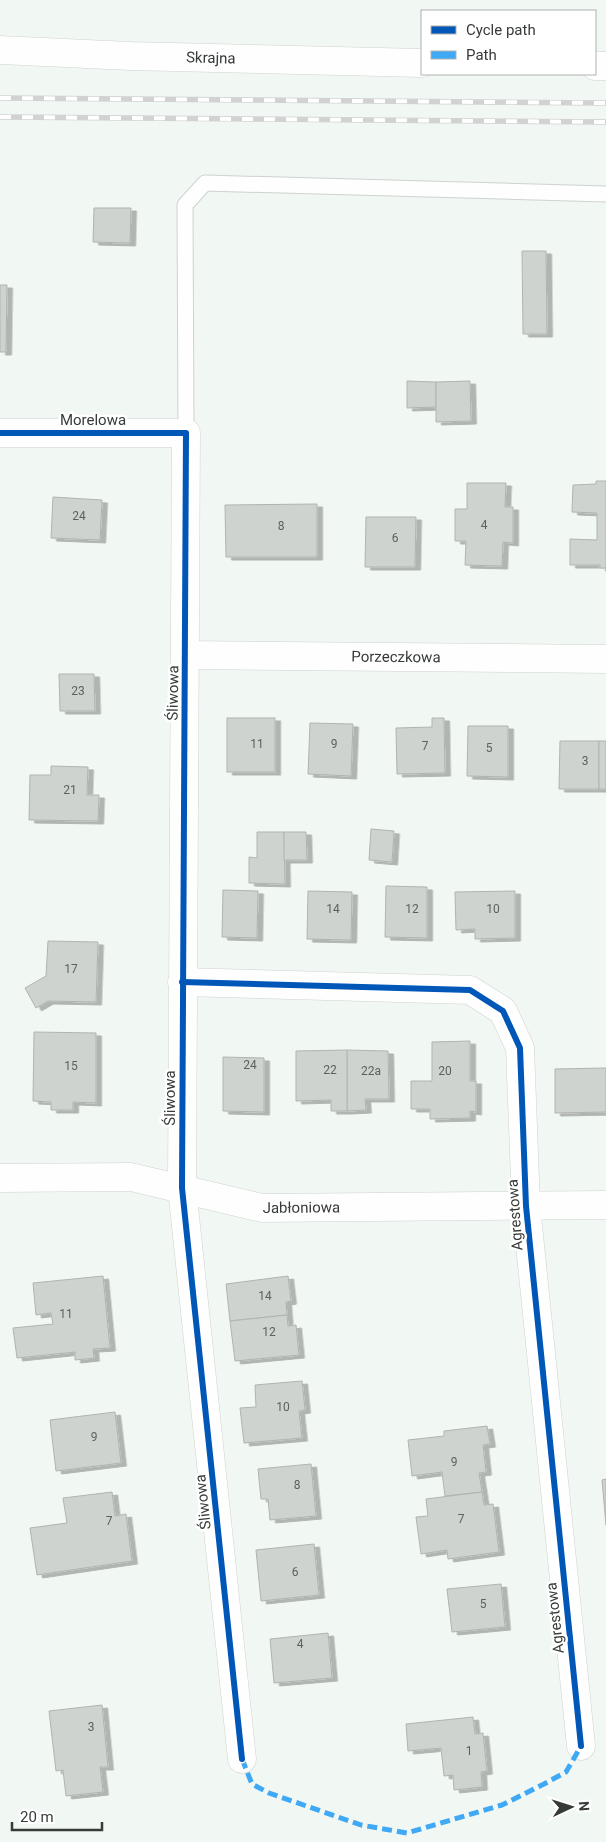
<svg xmlns="http://www.w3.org/2000/svg" width="606" height="1842" font-family="Roboto,sans-serif">
<style>
.building{fill:#ced3d0;stroke:#b0b4b1;filter:url(#shadow)}
.lines{fill:none;stroke-linecap:round;stroke-linejoin:round}
.service-casing{stroke:#ced3cf;stroke-width:17}
.minor-casing{stroke:#ced3cf;stroke-width:29}
.service{stroke:#fdfefd;stroke-width:15}
.minor{stroke:#fdfefd;stroke-width:28}
.rail-casing{stroke:#d1d2d1;stroke-width:5.5}
.rail{stroke:#fff;stroke-width:4;stroke-dasharray:11;stroke-linecap:butt}
.quiet{stroke:#3fa9f5;stroke-width:5;stroke-dasharray:10 5;stroke-linecap:butt}
.cycleway-casing{stroke:#fff;stroke-width:9}
.cycleway{stroke:#0057b8;stroke-width:6}
.labels{text-anchor:middle;dominant-baseline:central;stroke-width:5;stroke-linejoin:round;paint-order:stroke}
.number-label{font-size:12px;fill:#5d615e}
.street-label{font-size:15px;fill:#373b38;stroke:#fff}
</style>
<defs>
<filter id="shadow"><feDropShadow dx="5.5" dy="3" stdDeviation="0" flood-color="#0004"/></filter>
</defs>
<rect width="100%" height="100%" fill="#f1f7f3"/>
<g class="building">
<polygon points="94,208 131,208 130,243 93,242"/>
<polygon points="522,251 546,251 547,334 523,334"/>
<polygon points="0,285 7,285 6,352 0,352"/>
<polygon points="407,381 436,382 436,407 407,408"/>
<polygon points="470,381 471,421 436,422 436,382"/>
<polygon points="596,481 606,481 606,568 600,568 600,565 570,565 570,539 597,540 597,513 572,512 573,485 596,484"/>
<polygon points="467,483 506,483 505,507 513,507 513,543 503,542 502,566 465,565 466,541 455,541 455,509 467,509"/>
<polygon points="53,497 102,500 100,540 51,538"/>
<polygon points="317,504 317,557 226,557 225,505"/>
<polygon points="366,517 416,517 415,567 365,567"/>
<polygon points="59,674 94,674 95,711 60,711"/>
<rect x="227" y="718" width="48" height="54"/>
<polygon points="432,718 444,718 445,773 397,774 396,728 432,727"/>
<polygon points="310,723 353,724 351,776 308,774"/>
<polygon points="468,726 508,726 508,777 467,776"/>
<polygon points="560,741 599,741 599,789 559,789"/>
<rect x="599" y="741" width="7" height="48"/>
<polygon points="51,766 88,767 87,795 99,795 98,821 29,820 30,775 51,775"/>
<polygon points="371,829 394,831 392,862 369,860"/>
<polygon points="257,832 284,832 285,884 249,883 249,857 257,858"/>
<polygon points="284,832 306,832 307,860 284,860"/>
<polygon points="386,886 427,887 427,938 385,937"/>
<polygon points="223,890 258,891 257,938 222,937"/>
<polygon points="308,891 352,892 351,940 307,939"/>
<polygon points="515,891 515,938 475,939 475,929 456,930 455,892"/>
<polygon points="48,941 98,942 96,1002 48,1001 36,1008 25,988 46,976"/>
<polygon points="34,1032 96,1033 96,1103 73,1102 73,1110 51,1110 51,1102 33,1101"/>
<polygon points="470,1041 470,1081 476,1081 476,1112 470,1111 470,1118 430,1119 430,1109 411,1109 411,1081 432,1081 432,1042"/>
<polygon points="347,1050 388,1051 389,1099 365,1099 366,1110 347,1111"/>
<polygon points="347,1050 347,1111 331,1111 331,1100 296,1101 296,1051"/>
<polygon points="223,1057 264,1058 264,1112 223,1111"/>
<polygon points="606,1068 606,1112 555,1113 555,1069"/>
<polygon points="103,1276 110,1348 93,1349 94,1358 75,1360 75,1352 17,1358 13,1328 53,1324 51,1313 36,1315 33,1283"/>
<polygon points="288,1276 291,1301 286,1302 287,1315 230,1321 226,1284"/>
<polygon points="287,1315 288,1326 296,1325 299,1355 235,1361 230,1321"/>
<polygon points="302,1381 305,1410 299,1411 302,1438 244,1443 240,1408 256,1407 255,1385"/>
<polygon points="115,1412 121,1463 56,1471 50,1420"/>
<polygon points="487,1426 490,1444 483,1445 486,1472 479,1473 482,1492 445,1496 442,1472 412,1476 408,1440 444,1436 444,1431"/>
<polygon points="311,1464 316,1516 270,1520 268,1499 261,1499 258,1469"/>
<polygon points="606,1479 606,1525 602,1480"/>
<polygon points="112,1492 115,1516 126,1514 132,1561 37,1575 30,1528 67,1523 63,1498"/>
<polygon points="482,1492 484,1505 493,1504 499,1552 448,1559 447,1550 421,1554 416,1517 428,1516 426,1499"/>
<polygon points="314,1544 319,1595 261,1601 256,1550"/>
<polygon points="501,1584 505,1627 452,1632 447,1589"/>
<polygon points="328,1633 332,1678 274,1683 270,1639"/>
<polygon points="102,1705 108,1767 100,1767 103,1792 66,1796 63,1770 56,1771 49,1711"/>
<polygon points="473,1717 475,1734 483,1733 487,1771 481,1772 482,1787 454,1790 453,1775 444,1776 441,1748 408,1751 406,1724"/>
</g>
<g class="lines">
<defs>
<polyline id="service" points="186,433 185,205 205,183 606,194"/>
<g id="minor">
<path id="s1" d="M0,50L130,56L422,63"/>
<polyline points="595,66 606,66"/>
<polyline points="0,433 186,433 182,1188 242,1759"/>
<path id="s2" d="M186,655L606,659"/>
<polyline points="182,982 470,990 503,1011 520,1048 526,1206 581,1746"/>
<path id="s3" d="M0,1178L131,1177L262,1208L606,1205"/>
</g>
</defs>
<use href="#service" class="service-casing"/>
<use href="#minor" class="minor-casing"/>
<use href="#service" class="service"/>
<use href="#minor" class="minor"/>
<defs>
<g id="rail">
<polyline points="0,98 606,103"/>
<polyline points="0,117 606,122"/>
</g>
</defs>
<use href="#rail" class="rail-casing"/>
<use href="#rail" class="rail"/>
<polyline class="quiet" points="242,1759 252,1784 269,1793 361,1825 407,1833 502,1805 544,1784 566,1772 581,1746"/>
<defs>
<g id="cycleway">
<polyline points="0,433 186,433 182,1188 242,1759"/>
<polyline points="182,982 470,990 503,1011 520,1048 526,1206 581,1746"/>
</g>
</defs>
<use href="#cycleway" class="cycleway-casing"/>
<use href="#cycleway" class="cycleway"/>
</g>
<g class="labels">
<g class="number-label">
<text x="79" y="516">24</text>
<text x="484" y="525">4</text>
<text x="281" y="526">8</text>
<text x="395" y="538">6</text>
<text x="78" y="691">23</text>
<text x="257" y="744">11</text>
<text x="334" y="744">9</text>
<text x="425" y="746">7</text>
<text x="489" y="748">5</text>
<text x="585" y="761">3</text>
<text x="70" y="790">21</text>
<text x="333" y="909">14</text>
<text x="412" y="909">12</text>
<text x="493" y="909">10</text>
<text x="71" y="969">17</text>
<text x="250" y="1065">24</text>
<text x="71" y="1066">15</text>
<text x="330" y="1070">22</text>
<text x="371" y="1071">22a</text>
<text x="445" y="1071">20</text>
<text x="265" y="1296">14</text>
<text x="66" y="1314">11</text>
<text x="269" y="1332">12</text>
<text x="283" y="1407">10</text>
<text x="94" y="1437">9</text>
<text x="454" y="1462">9</text>
<text x="297" y="1485">8</text>
<text x="461" y="1519">7</text>
<text x="109" y="1521">7</text>
<text x="295" y="1572">6</text>
<text x="483" y="1604">5</text>
<text x="300" y="1644">4</text>
<text x="91" y="1727">3</text>
<text x="469" y="1751">1</text>
</g>
<g class="street-label">
<text stroke="none"><textPath href="#s1" startOffset="211">Skrajna</textPath></text>
<text x="93" y="420">Morelowa</text>
<text stroke="none"><textPath href="#s2" startOffset="210">Porzeczkowa</textPath></text>
<text transform="translate(173 693) rotate(-89)">Śliwowa</text>
<text transform="translate(170 1098) rotate(-90)">Śliwowa</text>
<text stroke="none"><textPath href="#s3" startOffset="305">Jabłoniowa</textPath></text>
<text transform="translate(515 1215) rotate(-94)">Agrestowa</text>
<text transform="translate(203 1502) rotate(-96)">Śliwowa</text>
<text transform="translate(555 1618) rotate(-96)">Agrestowa</text>
</g>
</g>
<rect x="421" y="10" width="175" height="65" fill="#ffffff" stroke="#afb1af"/>
<rect x="431" y="26" width="25" height="8" fill="#0057b8" stroke="#afb1af"/>
<text x="466" y="35" font-size="15" fill="#373b38">Cycle path</text>
<rect x="431" y="51" width="25" height="8" fill="#3fa9f5" stroke="#afb1af"/>
<text x="466" y="60" font-size="15" fill="#373b38">Path</text>
<g transform="translate(571 1807) rotate(86)" stroke="#ffffff" stroke-width="4" paint-order="stroke">
<path d="M0-4L9 19L0 12L-9 19Z" fill="#373b38"/>
<text y="-8" font-size="14" font-weight="bold" text-anchor="middle" fill="#373b38">N</text>
</g>
<path d="M12 1822v8h90v-8" fill="none" stroke="#373b38" stroke-width="2.5"/>
<text x="20" y="1822" font-size="15" fill="#373b38" stroke="#ffffff" stroke-width="4" paint-order="stroke">20 m</text>
</svg>
